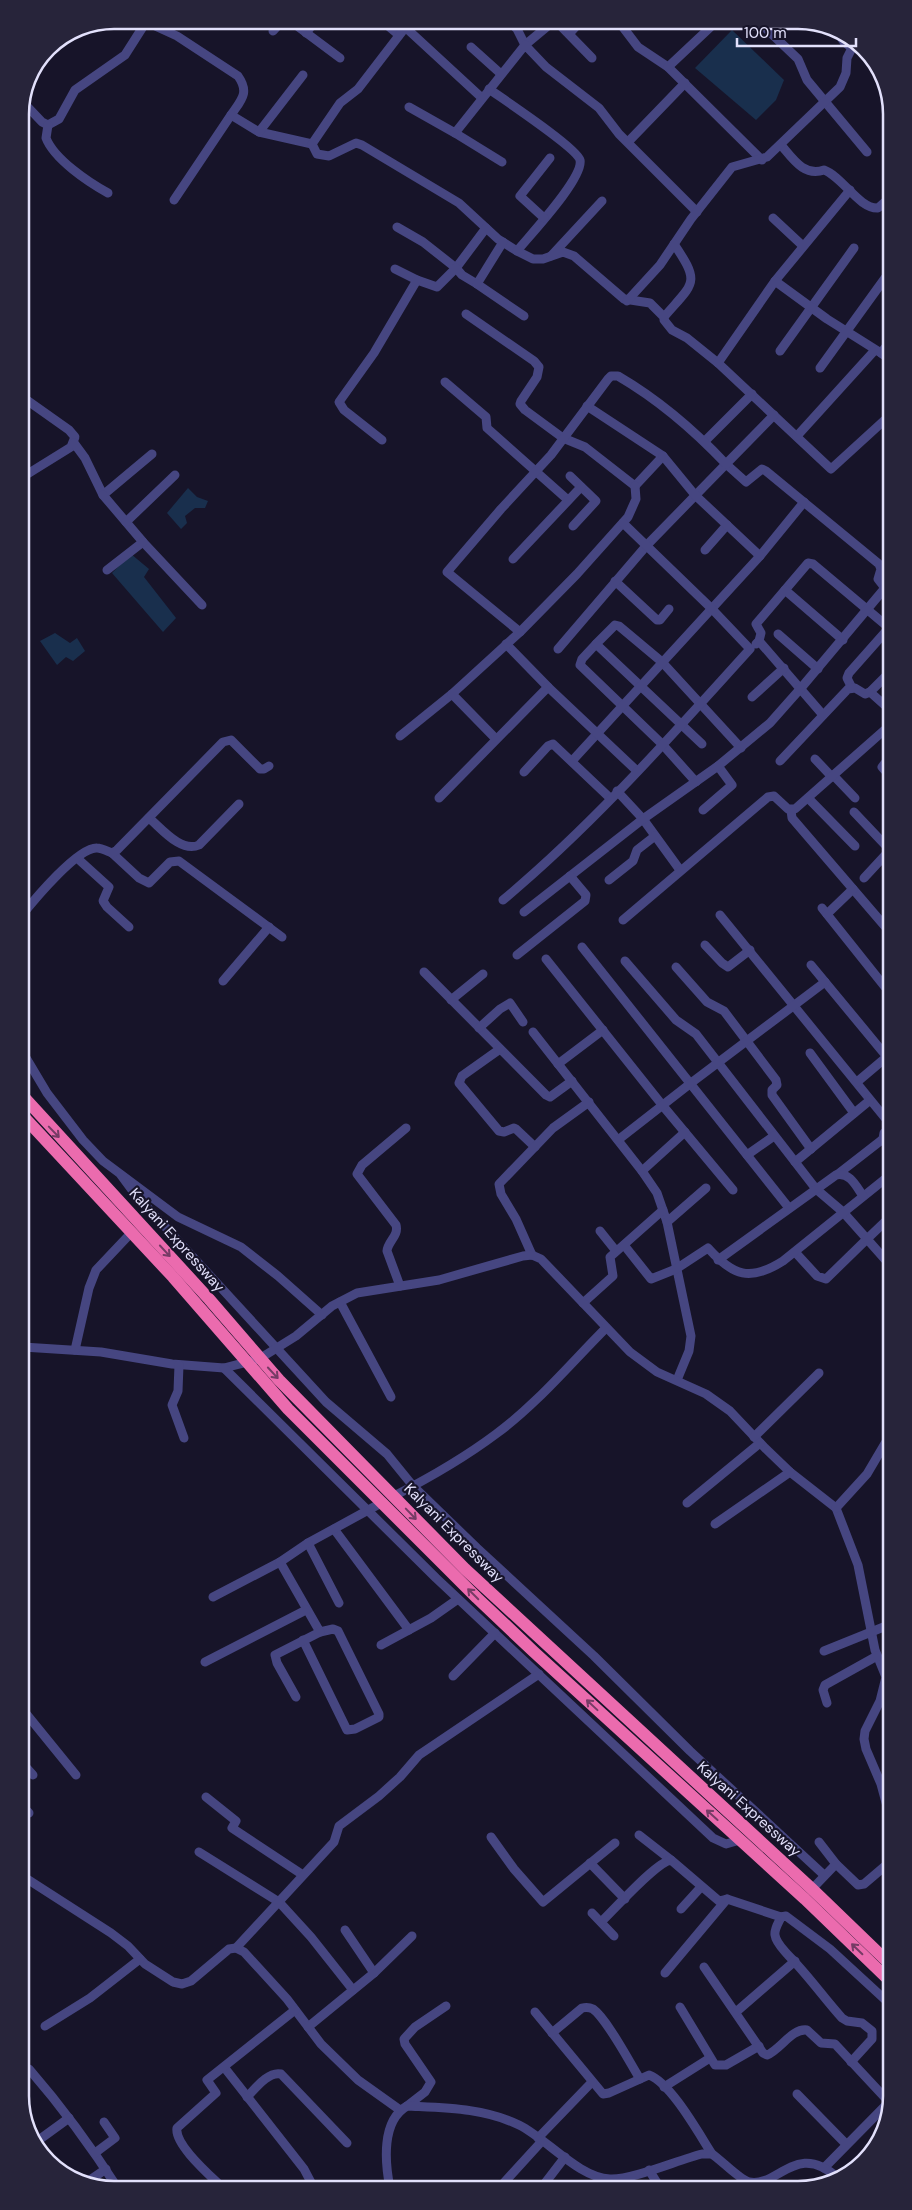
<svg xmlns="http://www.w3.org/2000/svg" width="912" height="2210" font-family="'DM Sans',sans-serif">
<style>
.water{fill:#192f4d}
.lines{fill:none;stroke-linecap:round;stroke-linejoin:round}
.minor{stroke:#464681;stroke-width:9}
.highway{stroke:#eb6bae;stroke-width:12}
.oneway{stroke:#763b65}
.labels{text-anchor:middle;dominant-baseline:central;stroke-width:4.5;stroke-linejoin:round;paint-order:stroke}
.street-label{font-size:15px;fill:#e2e0fb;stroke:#171429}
.rim{fill:none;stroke:#e2e0fb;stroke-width:2.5}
</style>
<rect width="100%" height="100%" fill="#171429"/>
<g class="water">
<polygon points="732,30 784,80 776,100 756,120 695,68"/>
<polygon points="188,488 197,497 208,501 205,508 195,508 185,516 187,523 181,529 167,513"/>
<polygon points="131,554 149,569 144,577 176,618 163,632 112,573"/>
<polygon points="55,633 70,643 77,638 85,651 73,661 66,657 57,665 40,641"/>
</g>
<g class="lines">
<g class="minor">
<path d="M142,20L177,36L238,76C250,93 241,100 231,115L259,132L312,144"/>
<polyline points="289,20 340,58"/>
<polyline points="381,20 399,35"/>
<polyline points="411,20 358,89 340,103 312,144 317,154 329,156 356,143 362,145 459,203 498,239 517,251 533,259 543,259 563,252 574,256 624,299 650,303 664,317 664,320 672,330 687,338 718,363 831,469 888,417"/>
<polyline points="508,20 517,29 525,45 555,20"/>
<polyline points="555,20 592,58"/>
<polyline points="628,20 622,26 638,47 668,67 762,160"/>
<polyline points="757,20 798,59 807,80 867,152"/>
<polyline points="405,27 482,98"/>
<polyline points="273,31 283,20"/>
<polyline points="306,33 316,20"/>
<polyline points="838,33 844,42 852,48"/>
<polyline points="569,34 582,20"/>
<polyline points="471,47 501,74"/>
<polyline points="668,67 718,20"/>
<path d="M489,89C503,99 577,148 580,160C584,178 530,235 517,251"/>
<polyline points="23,102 42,122 48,125 59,119 75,90 125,55 146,22"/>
<polyline points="409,107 455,133 525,45 546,67 599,108 619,134 697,212"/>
<path d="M48,125L46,138C54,159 88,182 108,193"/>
<polyline points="259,132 303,75"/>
<polyline points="455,133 502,162"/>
<polyline points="628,142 685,83"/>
<path d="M781,145C793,159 804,177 824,170C843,177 859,209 878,208L887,200"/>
<polyline points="20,195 21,196"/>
<polyline points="174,200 231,115"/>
<polyline points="544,218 520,196 550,158"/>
<polyline points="773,218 803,246"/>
<polyline points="397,227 423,242 456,268 486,228"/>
<polyline points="551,256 602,201"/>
<polyline points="395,269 417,280 437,287 456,268 462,275 477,284 503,242"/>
<polyline points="775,281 850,190"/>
<polyline points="477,284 524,316"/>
<polyline points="627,301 660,265 691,219 732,167 767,157 840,87 846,73 847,58 856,40"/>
<polyline points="466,314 534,361 539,367 537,377 521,401 520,404 525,410 563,438 585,447 635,486 663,456 587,406"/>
<path d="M664,317C694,282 701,284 674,244"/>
<polyline points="888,344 881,353 888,358"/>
<polyline points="780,351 854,248"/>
<polyline points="718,363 775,281 827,319 881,353"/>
<polyline points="820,368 888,274"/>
<polyline points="445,382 486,417 487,428 568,500"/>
<polyline points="21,396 69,430 75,437 71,447 21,478"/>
<polyline points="797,436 875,350"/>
<polyline points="382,440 344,410 339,402 374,353 417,280"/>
<polyline points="705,441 752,394"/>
<polyline points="74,443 85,458 103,495 152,454"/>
<polyline points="570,476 596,501 573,526"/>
<polyline points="103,495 143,542 202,605"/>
<polyline points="126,522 175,475"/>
<polyline points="705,550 727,525"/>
<polyline points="760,556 804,502"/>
<polyline points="513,559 581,487"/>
<polyline points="107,570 143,542"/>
<polyline points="615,581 657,620 660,620 669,609"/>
<polyline points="785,590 808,563 813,564 888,627"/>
<polyline points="520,632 577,574 628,517 636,499 635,486"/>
<polyline points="778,634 818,669"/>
<polyline points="759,641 761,633 756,624 785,590 843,640"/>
<polyline points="506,644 548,687"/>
<polyline points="596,644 582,659 580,665 662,744 696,782"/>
<polyline points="756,644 759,641 823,715"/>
<polyline points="558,649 647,545 726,464 746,482 762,469 766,471 879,564 881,569 878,579 885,588"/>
<polyline points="889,673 870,692 889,709"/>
<polyline points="852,688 847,678 849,673 888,629"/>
<polyline points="752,697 784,668"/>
<polyline points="400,736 452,694"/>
<path d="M496,739L452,694L520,632L447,572L501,509L551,455L608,379L611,376H618C659,400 693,429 726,464L774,415"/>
<polyline points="702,744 596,644 615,625 619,626 662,662 741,748"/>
<polyline points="889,758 882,767 889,775"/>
<polyline points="815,759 832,777"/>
<polyline points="572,761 760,556 695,495 663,456"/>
<polyline points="780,761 848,689 855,688 865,694 870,692"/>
<polyline points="524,772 548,746 553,744 610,798"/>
<polyline points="833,775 855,798"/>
<polyline points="617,791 643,819 680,870"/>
<polyline points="439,798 548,687 637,771"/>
<polyline points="808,798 855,846"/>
<polyline points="703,810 732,785 718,766"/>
<polyline points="791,810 792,818 889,931"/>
<polyline points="854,812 889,849"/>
<path d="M149,818C162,829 181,853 199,845L239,804"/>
<polyline points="112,853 139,878 149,883 170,862 179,861 282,937"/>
<polyline points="77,858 109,887 103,901 107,907 129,927"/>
<polyline points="864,878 889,851"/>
<polyline points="609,880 633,861 637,850 655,836"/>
<path d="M503,900C593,825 671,736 750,649L712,609L623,523"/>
<polyline points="822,908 889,992"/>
<polyline points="524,912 643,819 718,766 770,723 801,688 885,588 888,589"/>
<polyline points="827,914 853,889"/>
<path d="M22,915C34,900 78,847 97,848C101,848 107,851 112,853L117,850L223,742L231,740L260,769H264L269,766"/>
<polyline points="720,915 890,1124"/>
<polyline points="22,920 24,925 22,934"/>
<polyline points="623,920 768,797 774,796 788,809 795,809 889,726"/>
<polyline points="705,945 722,963 728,967 750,950"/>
<polyline points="582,947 789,1208"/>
<polyline points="517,955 585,901 586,895 570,876"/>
<polyline points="546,959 663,1106 733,1190"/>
<polyline points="625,961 676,1020 696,1034 816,1189 843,1212 867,1239 826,1279 817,1276 795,1252"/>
<polyline points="811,965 887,1057"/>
<polyline points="676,967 707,1002 724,1011 776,1080 777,1085 772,1090 772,1095 811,1149"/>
<polyline points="424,972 546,1095 550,1097 572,1081"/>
<polyline points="223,981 269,927"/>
<polyline points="451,1000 483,974"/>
<polyline points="479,1028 500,1009 510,1003 523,1022"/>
<polyline points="533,1032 642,1171 657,1193 667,1222 691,1336 689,1351 677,1380"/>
<polyline points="500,1049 462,1076 459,1083 499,1131 504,1132 514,1128 516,1129 535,1147"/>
<polyline points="22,1051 47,1093 83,1140 103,1161 178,1217 241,1247 278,1276 322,1315"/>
<polyline points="810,1053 854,1113"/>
<polyline points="558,1064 603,1030"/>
<polyline points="857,1082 889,1055"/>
<polyline points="890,1128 884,1133 883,1139 890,1148"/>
<polyline points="618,1140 691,1083 825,982"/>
<polyline points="747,1155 774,1136"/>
<polyline points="795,1162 869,1101"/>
<polyline points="642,1171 685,1132"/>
<polyline points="838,1174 883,1139"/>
<polyline points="121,1175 135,1194 326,1402 387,1454 413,1486 477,1548 594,1656 690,1751 824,1875"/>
<polyline points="890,1217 867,1239 890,1265"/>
<polyline points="667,1222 706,1188"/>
<polyline points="600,1231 616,1251"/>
<path d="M624,1245L651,1279L676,1269L708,1248C733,1276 750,1282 783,1261L890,1175"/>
<polyline points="532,1255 516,1219 501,1194 499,1184 553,1128 589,1102"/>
<path d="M718,1260L836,1175C850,1172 856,1186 863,1196"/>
<path d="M400,1286L387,1251C388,1241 399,1236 396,1225L357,1174L362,1165L406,1128"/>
<polyline points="340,1302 391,1397"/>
<polyline points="583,1303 613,1276 610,1257 663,1210"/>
<polyline points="23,1347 101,1352 172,1364 224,1368 259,1359 296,1336 332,1306 357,1293 439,1280 523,1256 532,1255 541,1259 630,1352 657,1372 706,1394 730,1411 765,1448 790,1472 836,1508 858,1565 875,1650 886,1677 880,1701 865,1731 864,1739 866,1749 881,1784 891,1821"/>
<polyline points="75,1350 89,1288 96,1270 131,1233"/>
<polyline points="179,1365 178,1391 172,1405 184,1438"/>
<polyline points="224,1368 436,1578 713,1838 726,1844 740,1840"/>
<polyline points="754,1437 819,1373"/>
<path d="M394,1496C429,1478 464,1458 496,1434C537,1404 570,1364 606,1328"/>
<polyline points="687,1503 760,1443"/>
<polyline points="836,1508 867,1474 890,1435"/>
<polyline points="715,1524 790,1472"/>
<polyline points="334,1529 409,1630"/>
<polyline points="213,1597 280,1562"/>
<polyline points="339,1603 308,1543 383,1502"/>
<polyline points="303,1640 347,1730 355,1729 379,1717 379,1714 338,1631 333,1629 320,1632 280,1562 308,1543"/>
<polyline points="381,1645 431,1618 458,1599"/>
<polyline points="824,1651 891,1624"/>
<polyline points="205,1662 306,1610"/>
<polyline points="453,1676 495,1633"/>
<polyline points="296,1697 277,1663 275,1655 320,1632"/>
<polyline points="827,1703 823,1690 825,1685 877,1656"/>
<polyline points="24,1711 76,1775"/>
<polyline points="24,1765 33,1775"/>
<polyline points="206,1797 236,1821 232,1828 303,1875"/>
<polyline points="24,1808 29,1813"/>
<polyline points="639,1835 671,1860"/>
<polyline points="491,1837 514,1869 543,1902 615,1843"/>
<polyline points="819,1842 836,1864 858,1885 864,1884 891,1861"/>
<polyline points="199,1852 279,1902 311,1937 353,1990"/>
<polyline points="590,1863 625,1899"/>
<polyline points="24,1877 111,1933 128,1946 145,1964 173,1982 182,1984 191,1981 229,1949 236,1948 244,1952 287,1999 321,2044 358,2080 400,2110"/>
<polyline points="812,1889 836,1864"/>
<polyline points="681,1909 701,1887"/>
<polyline points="592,1913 614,1936"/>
<path d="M781,1917C779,1922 774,1929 775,1935C776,1943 784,1950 788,1955C808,1975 823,1997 842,2018L847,2021L862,2023L872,2031V2039L851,2062"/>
<path d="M601,1922C614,1910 656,1862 671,1860L719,1901L727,1899L781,1917L786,1916L830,1949L892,2006"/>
<polyline points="345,1930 374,1973"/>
<polyline points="236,1948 334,1842 339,1826 379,1796 400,1777 419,1755 539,1674"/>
<path d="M704,1967L763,2053L767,2055C780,2050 792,2028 807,2030L821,2043L835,2044L889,2102"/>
<polyline points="665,1973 727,1899"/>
<polyline points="680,2007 715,2065 726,2065 759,2046"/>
<path d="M535,2012L603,2094L609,2093L649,2075C671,2083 699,2134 712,2154"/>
<polyline points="736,2012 795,1961"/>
<polyline points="45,2026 90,1998 140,1959"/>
<polyline points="308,2027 374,1973 412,1936"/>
<path d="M552,2033L582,2008C586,2007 589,2007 593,2009C607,2019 630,2063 640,2079"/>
<polyline points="224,2067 304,2169 314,2188"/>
<path d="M25,2070L29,2069C62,2107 92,2148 119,2190"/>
<polyline points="664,2087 710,2058"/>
<polyline points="797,2094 846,2144"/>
<path d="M247,2097C255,2089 268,2071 281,2074L347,2143"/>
<polyline points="407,2106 425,2092 431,2082 405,2044 404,2039 415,2027 446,2006"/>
<polyline points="538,2138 592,2082"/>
<polyline points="36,2142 69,2118"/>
<polyline points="95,2153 115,2138 104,2122"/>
<polyline points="824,2168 890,2101"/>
<polyline points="649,2170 659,2186"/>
<polyline points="87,2182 106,2169"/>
<polyline points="500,2187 542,2141"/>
<polyline points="542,2187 565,2157"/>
<path d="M390,2188C385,2163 381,2121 407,2106C446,2108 484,2108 519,2125C546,2138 579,2178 610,2179C632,2180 678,2160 702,2154H712C721,2160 740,2180 749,2182C778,2188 796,2140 838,2178"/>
<path d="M224,2189C212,2177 174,2145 177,2128L216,2093L207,2080L295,2010"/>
</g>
<g class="highway">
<polyline points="22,1095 209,1299 279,1380 465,1569 812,1889 892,1966"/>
<polyline points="23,1116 173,1277 288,1409 477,1598 534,1652 805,1899 892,1983"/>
</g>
</g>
<defs><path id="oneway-shaft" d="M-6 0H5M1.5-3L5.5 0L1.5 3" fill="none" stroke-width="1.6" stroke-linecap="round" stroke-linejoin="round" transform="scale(1.25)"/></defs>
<g class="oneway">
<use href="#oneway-shaft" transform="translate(54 1132) rotate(46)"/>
<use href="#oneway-shaft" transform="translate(165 1251) rotate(47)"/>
<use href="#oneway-shaft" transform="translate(273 1373) rotate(47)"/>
<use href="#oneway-shaft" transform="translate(411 1514) rotate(46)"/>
<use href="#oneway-shaft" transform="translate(473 1594) rotate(-135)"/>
<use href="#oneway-shaft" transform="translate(592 1705) rotate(-137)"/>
<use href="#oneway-shaft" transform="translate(712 1815) rotate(-138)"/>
<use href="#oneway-shaft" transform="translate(857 1949) rotate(-136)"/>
</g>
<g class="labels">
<g class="street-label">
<text transform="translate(177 1240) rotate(48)">Kalyani Expressway</text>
<text transform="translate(454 1533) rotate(45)">Kalyani Expressway</text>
<text transform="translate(749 1809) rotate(42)">Kalyani Expressway</text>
</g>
</g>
<path d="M0 0H912V2210H0ZM114 29H798A85 85 0 0 1 883 114V2096A85 85 0 0 1 798 2181H114A85 85 0 0 1 29 2096V114A85 85 0 0 1 114 29Z" fill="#27243a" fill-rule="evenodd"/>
<path class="rim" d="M114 29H798A85 85 0 0 1 883 114V2096A85 85 0 0 1 798 2181H114A85 85 0 0 1 29 2096V114A85 85 0 0 1 114 29Z"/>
<path d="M737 38v8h119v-8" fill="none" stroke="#e2e0fb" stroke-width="2.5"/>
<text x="744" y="38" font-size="15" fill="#e2e0fb" stroke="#171429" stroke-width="4" paint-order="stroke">100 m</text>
</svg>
